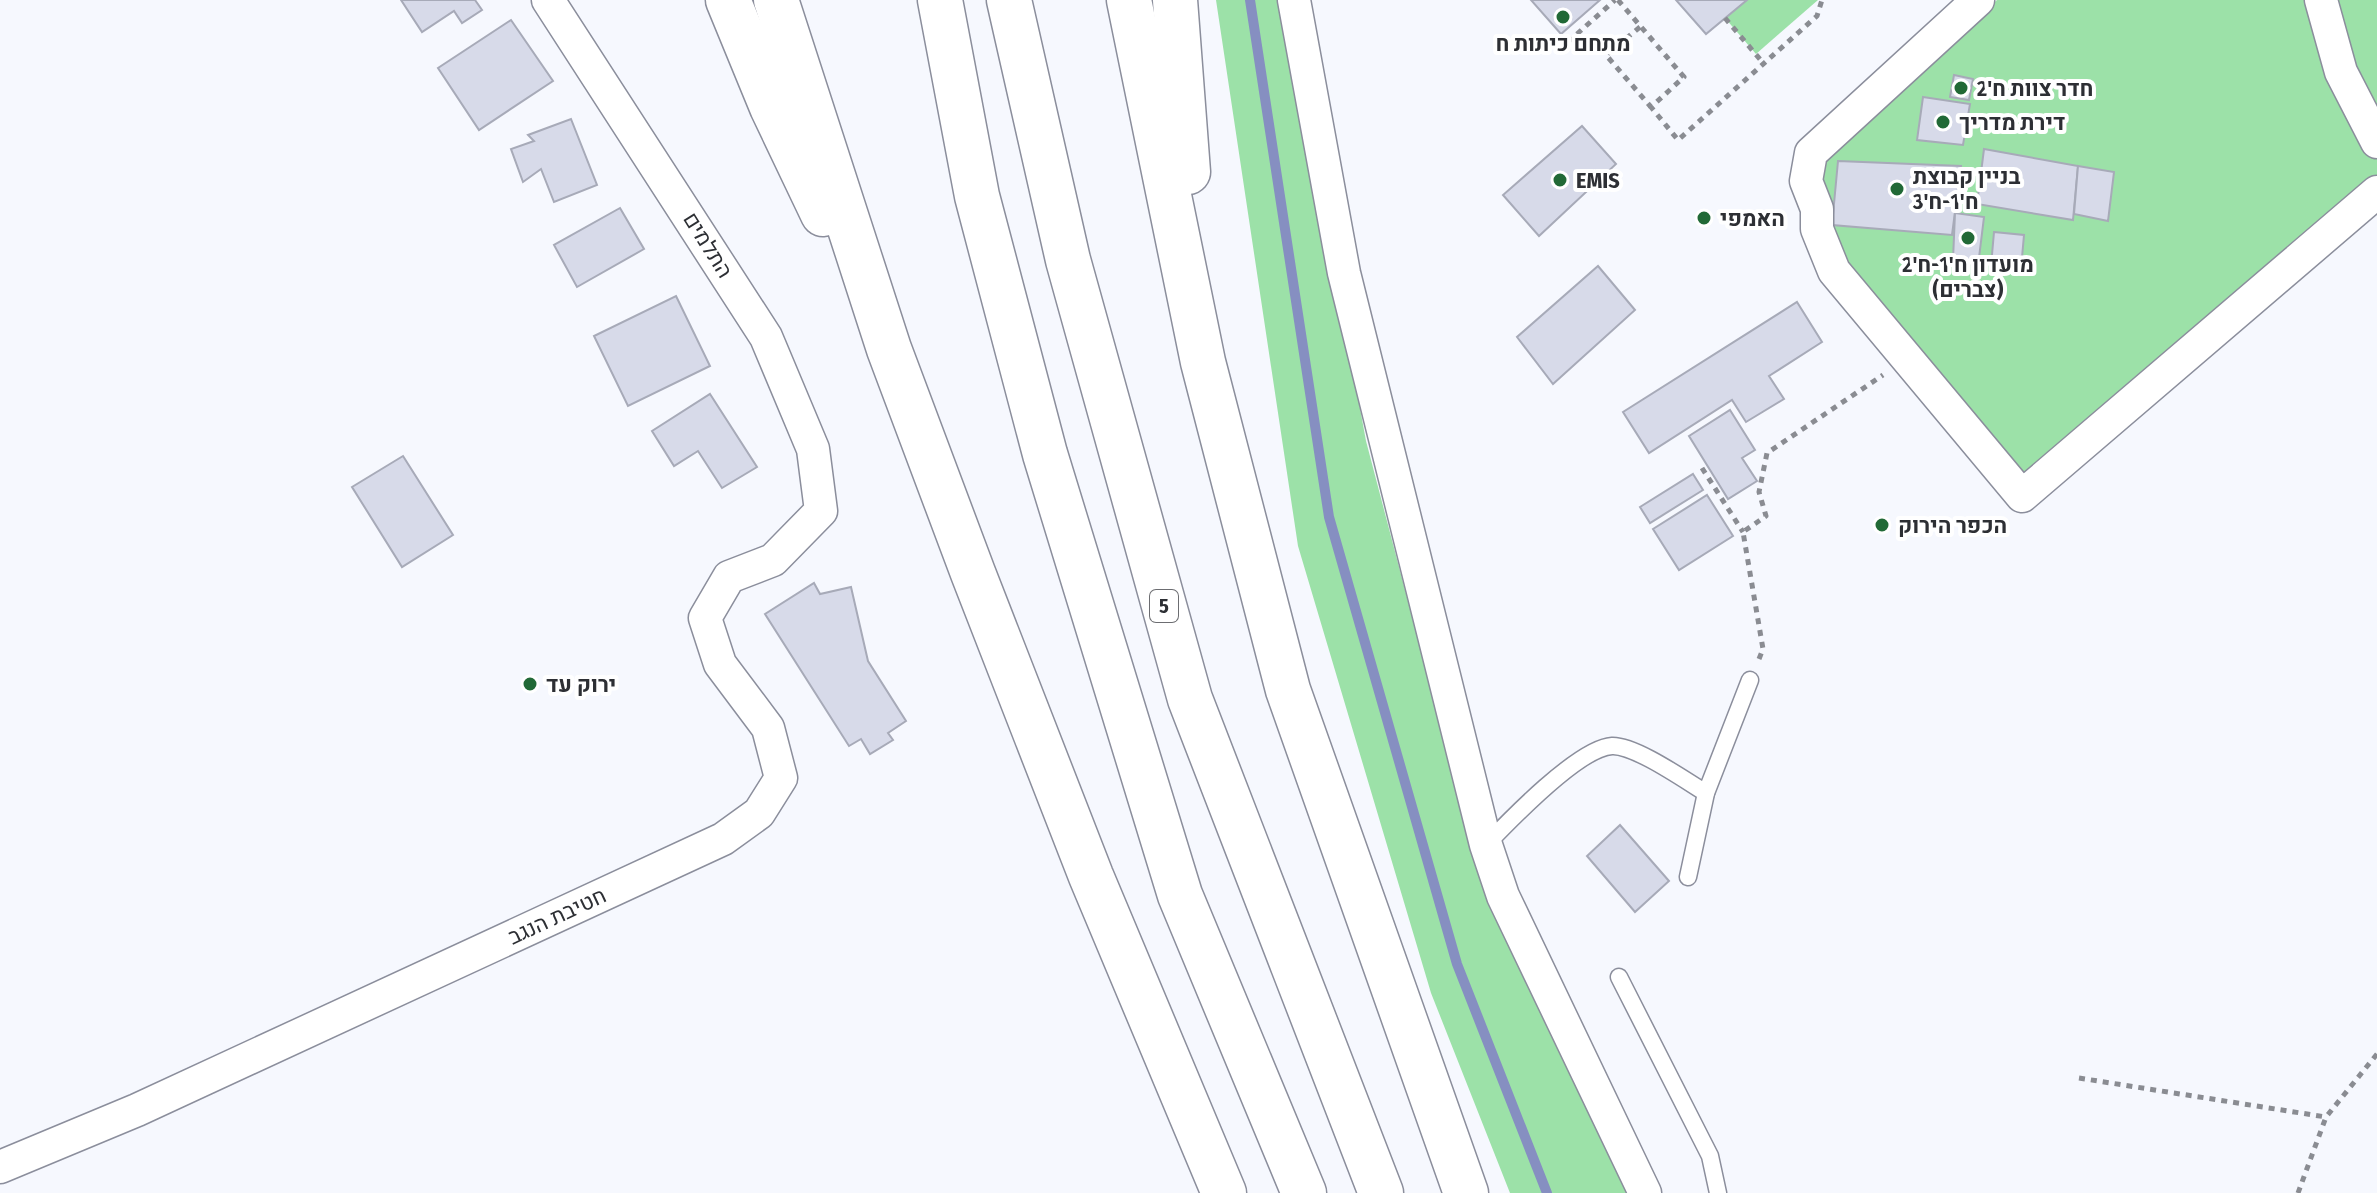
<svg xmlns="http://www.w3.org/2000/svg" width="2377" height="1193" font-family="'Fira Sans Condensed',Heebo,sans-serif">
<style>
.green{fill:#9ce1a8}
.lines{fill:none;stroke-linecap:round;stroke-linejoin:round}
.stream{stroke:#868fc1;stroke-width:10}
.building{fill:#d7dae9;stroke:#a7aab8;stroke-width:2}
.lane-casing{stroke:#8b8e9c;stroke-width:19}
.street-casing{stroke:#8b8e9c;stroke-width:35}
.highway-casing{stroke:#8b8e9c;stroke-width:47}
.path{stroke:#8a8c92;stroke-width:5;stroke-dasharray:6 6;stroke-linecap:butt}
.lane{stroke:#fff;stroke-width:16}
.street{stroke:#fff;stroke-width:32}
.highway{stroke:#fff;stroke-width:44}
.poi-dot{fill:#216936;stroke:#fff;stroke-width:3}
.labels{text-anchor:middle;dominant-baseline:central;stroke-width:8;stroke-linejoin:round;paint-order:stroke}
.shield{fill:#fff;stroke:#6c6d71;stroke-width:2}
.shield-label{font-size:20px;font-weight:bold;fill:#2d2f34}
.poi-label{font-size:22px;font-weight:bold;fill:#2d2f34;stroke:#fff;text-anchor:start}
.street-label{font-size:22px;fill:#2d2f34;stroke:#fff}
</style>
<rect width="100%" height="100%" fill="#f6f8fe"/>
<g class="green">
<polygon points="1216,0 1285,0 1366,441 1485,895 1628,1193 1510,1193 1431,993 1298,546"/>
<polygon points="1747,0 1818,0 1756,54 1725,18"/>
<polygon points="1997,0 2312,0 2377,154 2377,184 2030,488 1894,331 1794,184"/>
<polygon points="2332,0 2377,0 2377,122 2358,86"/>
</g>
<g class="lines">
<polyline class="stream" points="1250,0 1329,517 1457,964 1547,1193"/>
</g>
<g class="building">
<polygon points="401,0 475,0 482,10 462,23 454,11 422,32"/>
<polygon points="1531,0 1600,0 1561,34"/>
<polygon points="1676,0 1747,0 1706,34"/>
<polygon points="511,20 553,81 479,130 438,68"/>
<polygon points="1954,75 1973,79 1969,100 1950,97"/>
<polygon points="1923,97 1970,104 1963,145 1917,140"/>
<polygon points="571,119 597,185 554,202 541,169 523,182 511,149 534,141 528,135"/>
<polygon points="1582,126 1616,164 1539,236 1503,195"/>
<polygon points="1984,149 2078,166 2073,220 1977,204"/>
<polygon points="1838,161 1961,166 1952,235 1832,225"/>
<polygon points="2078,166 2114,172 2108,221 2074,214"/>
<polygon points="620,208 644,249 577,287 554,245"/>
<polygon points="1955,213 1984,217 1978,266 1953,260"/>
<polygon points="1994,232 2024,235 2021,269 1991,266"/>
<polygon points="1598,266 1635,310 1553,384 1517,337"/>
<polygon points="676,296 710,366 628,406 594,336"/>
<polygon points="1797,302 1822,342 1769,376 1784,399 1746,422 1732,400 1649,453 1623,412"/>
<polygon points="710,394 757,467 722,488 698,451 674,466 652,431"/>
<polygon points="1730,410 1755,450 1742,458 1757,481 1728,499 1689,436"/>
<polygon points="403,456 453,535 402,567 352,487"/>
<polygon points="1693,474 1703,490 1650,523 1640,507"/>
<polygon points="1707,495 1733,536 1679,570 1653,529"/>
<polygon points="814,583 820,594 851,587 868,661 906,721 888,733 893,740 870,754 861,739 849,746 765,614"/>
<polygon points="1620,825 1669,881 1635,912 1587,856"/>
</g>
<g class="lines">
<defs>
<g id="lane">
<path d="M1486,845C1509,821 1579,748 1612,746C1635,745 1686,781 1706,793"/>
<polyline points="1688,877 1706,793 1750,680"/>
<polyline points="1619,977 1710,1156 1718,1193"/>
</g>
<g id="street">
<polyline points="1294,0 1344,273 1486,845 1503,896 1645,1193"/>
<polyline points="1978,0 1811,153 1806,181 1817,209 1817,229 1834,271 2022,496 2377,192"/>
<polyline points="2321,0 2341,72 2377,142"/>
<polyline points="0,1167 137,1110 723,839 759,813 781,778 768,728 720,664 705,618 729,577 773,560 821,511 813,449 766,337 548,0"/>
</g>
<g id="highway">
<polyline points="728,0 772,107 823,214"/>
<polyline points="776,0 889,349 973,573 1091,876 1224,1193"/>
<polyline points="940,0 977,196 1045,454 1180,895 1304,1193"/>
<polyline points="1009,0 1068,260 1190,699 1381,1193"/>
<polyline points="1129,0 1203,362 1288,690 1466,1193"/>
<polyline points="1175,0 1188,172"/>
</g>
</defs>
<use href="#lane" class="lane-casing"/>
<use href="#street" class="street-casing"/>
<use href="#highway" class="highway-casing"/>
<g class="path">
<polyline points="1618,0 1684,77 1651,107 1678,140 1817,16 1822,0"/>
<polyline points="1725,18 1764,64"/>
<polyline points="1640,27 1606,55 1651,107"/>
<polyline points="1568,42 1615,0"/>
<polyline points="1702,468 1743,532"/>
<polyline points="1759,659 1763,649 1743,532 1766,516 1759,492 1767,453 1883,375"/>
<polyline points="2079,1078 2326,1117"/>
<polyline points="2298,1193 2326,1117 2377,1054"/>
</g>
<use href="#lane" class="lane"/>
<use href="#street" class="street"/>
<use href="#highway" class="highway"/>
</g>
<g class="poi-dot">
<circle cx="1563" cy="17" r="8"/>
<circle cx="1961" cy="88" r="8"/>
<circle cx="1943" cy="122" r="8"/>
<circle cx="1560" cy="180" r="8"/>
<circle cx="1897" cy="189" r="8"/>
<circle cx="1704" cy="218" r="8"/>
<circle cx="1968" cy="238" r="8"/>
<circle cx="1882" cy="525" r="8"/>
<circle cx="530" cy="684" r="8"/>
</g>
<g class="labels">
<rect class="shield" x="1150" y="590" width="28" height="32" rx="6"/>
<g class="shield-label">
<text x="1164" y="606">5</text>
</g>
<g class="poi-label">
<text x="1563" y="43" text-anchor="middle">מתחם כיתות ח</text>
<text x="1977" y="88">חדר צוות ח'2</text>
<text x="1959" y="122">דירת מדריך</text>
<text x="1913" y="176">בניין קבוצת<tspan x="1913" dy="25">ח'1-ח'3</tspan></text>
<text x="1576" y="180">EMIS</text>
<text x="1720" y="218">האמפי</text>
<text x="1968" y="264" text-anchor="middle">מועדון ח'1-ח'2<tspan x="1968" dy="25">(צברים)</tspan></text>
<text x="1898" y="525">הכפר הירוק</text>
<text x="546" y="684">ירוק עד</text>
</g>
<g class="street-label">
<text transform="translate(708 245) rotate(58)">התלמים</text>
<text transform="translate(557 916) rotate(-25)">חטיבת הנגב</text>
</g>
</g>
</svg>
